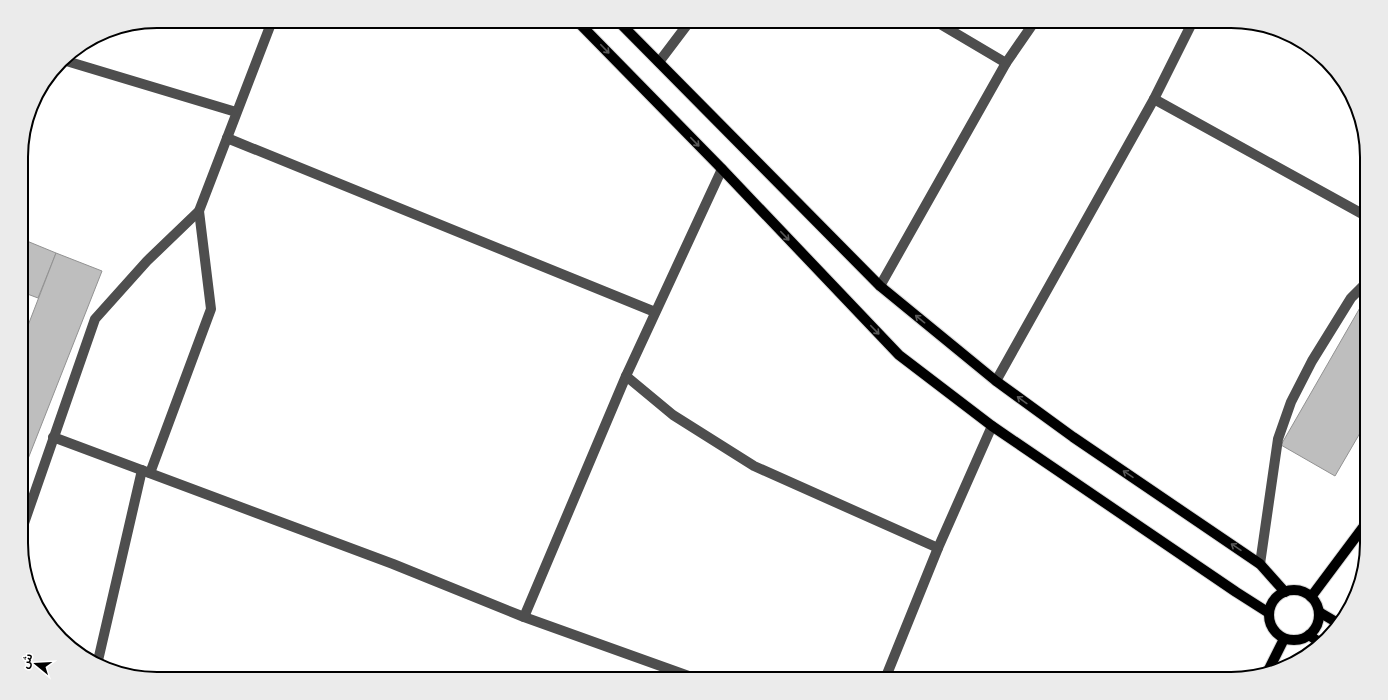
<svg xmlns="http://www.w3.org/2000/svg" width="1388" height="700" font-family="Cabin,'Noto Sans Arabic',sans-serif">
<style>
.building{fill:#bebebe;stroke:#929292}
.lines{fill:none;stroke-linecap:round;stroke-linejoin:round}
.major-casing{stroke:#dbdbdb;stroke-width:12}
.minor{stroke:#4e4e4e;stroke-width:10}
.major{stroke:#000;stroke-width:10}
.oneway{stroke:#595959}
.rim{fill:none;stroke:#000;stroke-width:2}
</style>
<rect width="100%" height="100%" fill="#fff"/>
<g class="building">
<polygon points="22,239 56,253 38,298 22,292"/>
<polygon points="56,253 102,271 24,469 22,468 22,341"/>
<polygon points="1361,306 1366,310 1367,421 1335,476 1281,445"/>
</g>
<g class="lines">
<defs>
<g id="major">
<polyline points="577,21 722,169 899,355 992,426 1236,592 1269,613"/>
<polyline points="618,21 880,286 996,381 1073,437 1260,564 1285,592"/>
<circle cx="1294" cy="615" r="25"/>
<polyline points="1311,597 1367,522"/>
<polyline points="1319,612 1336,622"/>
<polyline points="1309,635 1319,642"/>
<polyline points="1269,669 1284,639"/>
</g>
</defs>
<use href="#major" class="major-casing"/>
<g class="minor">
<polyline points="935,21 1006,63"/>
<polyline points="63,60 236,112"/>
<polyline points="659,62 690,21"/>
<polyline points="1154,99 1366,216"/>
<polyline points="227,138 655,312"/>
<polyline points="880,286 1006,63 1035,21"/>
<polyline points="626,376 673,415 754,466 938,548"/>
<polyline points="996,381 1154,99 1193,21"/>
<polyline points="53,437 393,564 524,617 697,679"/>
<polyline points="150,473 211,309 199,211"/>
<polyline points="22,529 95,319 147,261 199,211 272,21"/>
<polyline points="1260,564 1278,439 1291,402 1312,361 1351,298 1366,283"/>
<polyline points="524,617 626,376 722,169"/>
<polyline points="97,665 142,470"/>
<polyline points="885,679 938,548 992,426"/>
</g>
<use href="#major" class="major"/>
</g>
<defs><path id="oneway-shaft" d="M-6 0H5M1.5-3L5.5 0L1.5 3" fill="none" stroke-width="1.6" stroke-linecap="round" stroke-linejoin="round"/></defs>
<g class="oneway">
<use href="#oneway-shaft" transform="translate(605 49) rotate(46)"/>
<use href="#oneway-shaft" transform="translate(695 142) rotate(46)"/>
<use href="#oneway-shaft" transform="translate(785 236) rotate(46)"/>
<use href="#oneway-shaft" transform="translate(920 319) rotate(-141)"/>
<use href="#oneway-shaft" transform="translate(875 330) rotate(46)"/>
<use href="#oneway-shaft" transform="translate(1022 400) rotate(-144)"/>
<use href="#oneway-shaft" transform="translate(1128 474) rotate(-146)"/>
<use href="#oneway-shaft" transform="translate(1236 547) rotate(-146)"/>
</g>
<path d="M0 0H1388V700H0ZM157 28H1231A129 129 0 0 1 1360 157V543A129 129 0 0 1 1231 672H157A129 129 0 0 1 28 543V157A129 129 0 0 1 157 28Z" fill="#ebebeb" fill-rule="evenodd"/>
<path class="rim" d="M157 28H1231A129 129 0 0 1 1360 157V543A129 129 0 0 1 1231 672H157A129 129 0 0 1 28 543V157A129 129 0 0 1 157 28Z"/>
<g transform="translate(36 664) rotate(288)" stroke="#ffffff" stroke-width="3" paint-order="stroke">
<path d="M0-3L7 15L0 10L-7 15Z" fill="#000000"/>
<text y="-6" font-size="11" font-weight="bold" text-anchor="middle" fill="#000000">ش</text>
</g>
</svg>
